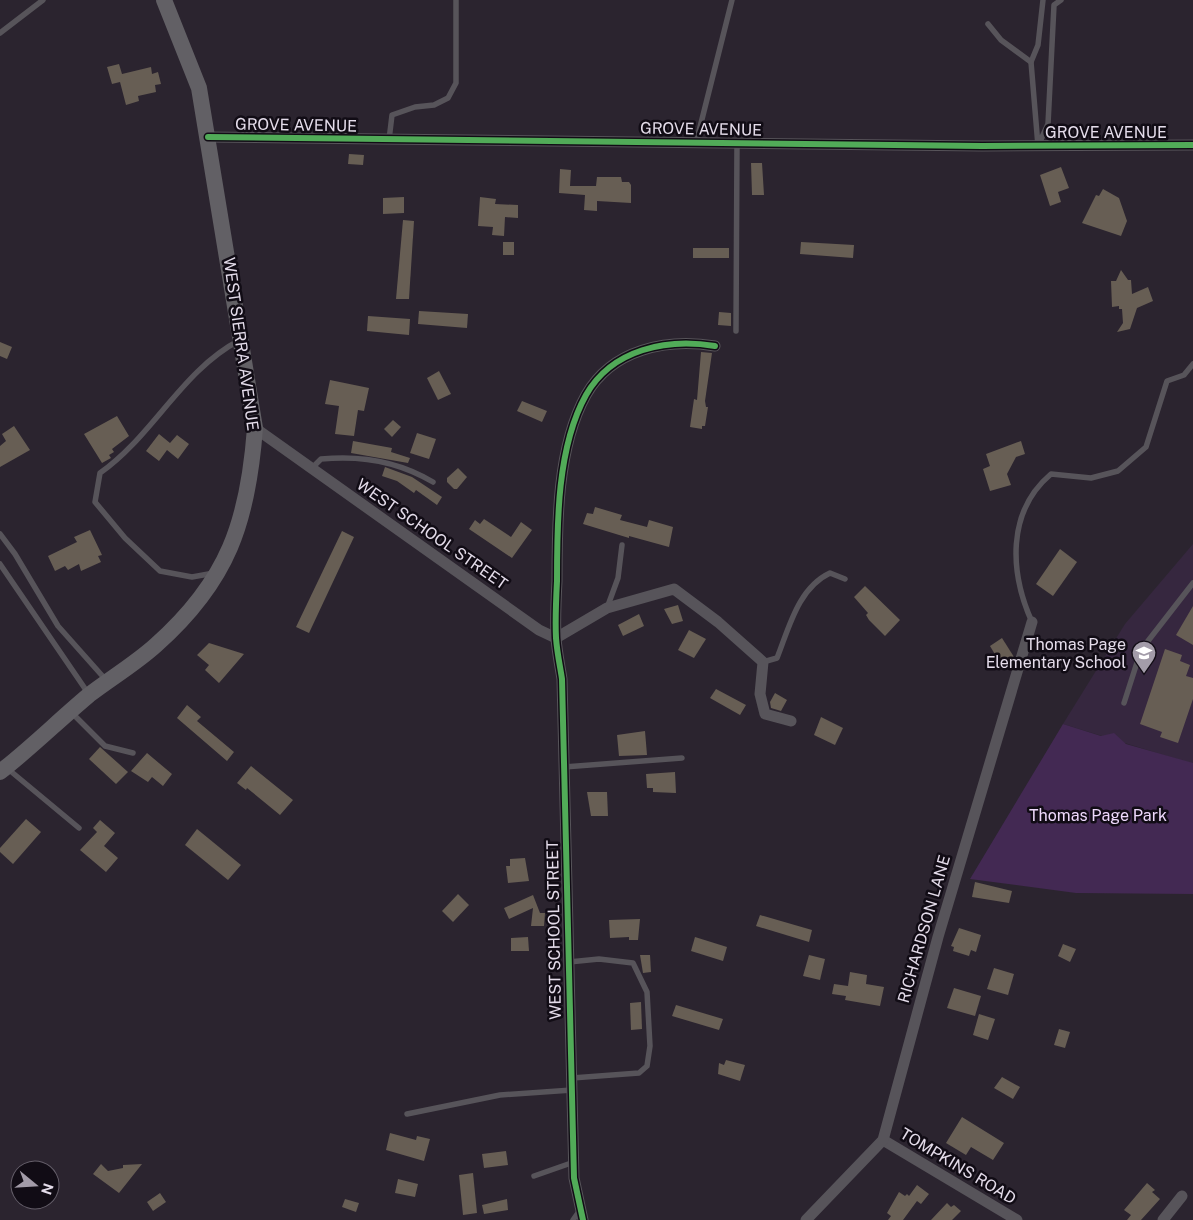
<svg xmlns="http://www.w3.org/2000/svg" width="1193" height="1220" font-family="'Public Sans',sans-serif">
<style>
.built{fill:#36273f}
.park{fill:#432953}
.building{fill:#675e54}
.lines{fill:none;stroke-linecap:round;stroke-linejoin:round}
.service{stroke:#57545a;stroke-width:5.5}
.minor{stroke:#57545a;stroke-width:11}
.secondary{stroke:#626065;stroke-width:16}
.cycleway-casing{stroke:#110c15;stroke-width:9}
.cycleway{stroke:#51ab58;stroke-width:6}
.labels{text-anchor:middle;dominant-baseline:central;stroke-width:5;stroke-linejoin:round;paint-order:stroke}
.street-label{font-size:16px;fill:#e4dcea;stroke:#110c15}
.poi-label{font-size:16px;fill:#e4dcea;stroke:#110c15;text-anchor:end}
.park-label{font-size:16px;fill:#eed9fc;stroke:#110c15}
</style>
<rect width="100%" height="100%" fill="#2b242f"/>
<polygon class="built" points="1193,544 1193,764 1063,724 1125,624"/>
<polygon class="park" points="1063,724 1101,736 1114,733 1126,744 1193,763 1193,894 1076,893 970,879"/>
<g class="building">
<polygon points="119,64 122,74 151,67 152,74 158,72 161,84 155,85 156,92 138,96 139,101 126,105 120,82 112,84 107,67"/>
<polygon points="349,154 364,155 363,165 348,164"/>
<polygon points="751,163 762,163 764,195 752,195"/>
<polygon points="1061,167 1069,188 1058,192 1061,202 1050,206 1040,175"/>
<polygon points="560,169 571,170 570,186 596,186 597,177 621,177 622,182 629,182 631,185 631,203 597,201 597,211 584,210 585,195 559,193"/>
<polygon points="1103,189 1119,198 1127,221 1121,236 1082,223 1096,195 1099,196"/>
<polygon points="404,197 404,213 383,214 383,198"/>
<polygon points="480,197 496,199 495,204 518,205 518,218 505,217 504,236 492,235 493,227 478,226"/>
<polygon points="403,220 414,221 409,299 396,299"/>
<rect x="503" y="242" width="11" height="13"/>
<polygon points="801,242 854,245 853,258 800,254"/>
<rect x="693" y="248" width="36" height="10"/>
<polygon points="1121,270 1128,280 1131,280 1132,294 1148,287 1153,301 1137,308 1130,329 1117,332 1123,323 1122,309 1119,309 1119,306 1112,307 1111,281 1116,281"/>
<polygon points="419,311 468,314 467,328 418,324"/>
<polygon points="719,312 731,313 731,326 718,325"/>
<polygon points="368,316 410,319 409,335 367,331"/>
<polygon points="0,342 12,347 7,359 0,356"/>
<polygon points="701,352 712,353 705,401 706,407 708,407 705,426 702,426 702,429 690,427 694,399 697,400"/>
<polygon points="439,371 451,394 438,400 427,378"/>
<polygon points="330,380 369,388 364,411 358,410 354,436 335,434 339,406 325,404"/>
<polygon points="522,401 547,411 542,422 517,411"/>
<polygon points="117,416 129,436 112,449 114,452 109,455 111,458 102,463 84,434"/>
<polygon points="393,420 401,427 392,437 384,429"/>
<polygon points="14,426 30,450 0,467 0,446 6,441 2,434"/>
<polygon points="417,433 436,439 429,459 410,453"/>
<polygon points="159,434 170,443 177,435 189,444 178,459 167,450 159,461 146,451"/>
<polygon points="353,441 392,448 391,452 410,458 408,463 351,453"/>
<polygon points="1021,441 1025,454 1016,457 1007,474 1011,485 990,491 983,469 990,466 986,454"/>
<polygon points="385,467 412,477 442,497 437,505 416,490 414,493 397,481 382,476"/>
<polygon points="458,468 467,477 457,489 454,489 447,482 447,478"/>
<polygon points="595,507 622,515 620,520 647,527 649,520 673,527 669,547 629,536 629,538 583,524 587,513 593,514"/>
<polygon points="484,519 511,537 521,522 532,530 512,558 469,529 475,520 480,524"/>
<polygon points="90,530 102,555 98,556 101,562 81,571 79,564 68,570 65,566 55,571 48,556 77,542 74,537"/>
<polygon points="342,531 354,537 309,633 296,627"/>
<polygon points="1060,549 1077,562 1053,596 1036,584"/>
<polygon points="865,586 900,620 885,636 869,620 866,615 868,613 854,597"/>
<polygon points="678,605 683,621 672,624 664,609"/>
<polygon points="1193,606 1193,645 1176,635"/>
<polygon points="639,614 644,626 623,636 618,625"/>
<polygon points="689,630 706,639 694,658 678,650"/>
<polygon points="1002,638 1014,657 1012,663 1003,668 990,646"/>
<polygon points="209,643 244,654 219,683 205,670 209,665 197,655"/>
<polygon points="1165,649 1182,655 1180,661 1190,665 1186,676 1193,678 1193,699 1178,743 1160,737 1162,732 1140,724"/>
<polygon points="716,689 746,705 740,715 710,698"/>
<polygon points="775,693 787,700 781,711 771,708 770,702"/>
<polygon points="187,705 201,717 197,721 234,752 227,761 177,718"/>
<polygon points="821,717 843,728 835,745 814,735"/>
<polygon points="645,731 647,755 619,756 617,735"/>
<polygon points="100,747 128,772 116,784 89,759"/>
<polygon points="147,753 172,774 163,786 152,777 148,782 131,771"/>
<polygon points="251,766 293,800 280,815 247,788 246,790 237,783"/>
<polygon points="675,772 676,793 653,792 653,788 647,788 646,774"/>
<polygon points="587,792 607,792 608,816 591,816"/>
<polygon points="26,819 41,832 13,864 0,852 0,848"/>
<polygon points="100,820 115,833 104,846 118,858 106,872 80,850 97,832 93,828"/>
<polygon points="197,829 241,865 228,880 185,845"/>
<polygon points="525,858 529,881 508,883 506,866 510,866 510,859"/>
<polygon points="975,882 1012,891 1009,903 972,897"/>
<polygon points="458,894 469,905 453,922 442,911"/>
<polygon points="533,895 540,913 545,913 544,926 531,926 533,908 509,919 504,908"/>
<polygon points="760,915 812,930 809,942 756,926"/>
<polygon points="640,919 638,940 629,940 629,937 610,938 609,920"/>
<polygon points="959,928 981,935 976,952 971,950 969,956 953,951 954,947 951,946"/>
<polygon points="528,937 529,951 511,951 511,938"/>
<polygon points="695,937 727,947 723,961 691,951"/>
<polygon points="1063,944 1076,949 1070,962 1058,956"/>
<polygon points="640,955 650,955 651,972 643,973"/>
<polygon points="809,955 825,959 820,980 803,976"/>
<polygon points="994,968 1014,974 1008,995 987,989"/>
<polygon points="850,972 867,975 866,984 884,987 880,1006 845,1000 846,996 832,994 834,984 848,986"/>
<polygon points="954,988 981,996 975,1016 947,1008"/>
<polygon points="641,1002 642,1029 631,1030 630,1003"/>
<polygon points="676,1005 723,1019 719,1030 672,1016"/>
<polygon points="979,1014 995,1019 988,1040 973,1035"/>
<polygon points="1059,1029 1070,1032 1065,1048 1054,1045"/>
<polygon points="726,1060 745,1065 740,1081 718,1074 719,1063 724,1065"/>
<polygon points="1002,1077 1020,1087 1013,1099 994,1088"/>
<polygon points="962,1117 1004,1143 993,1160 971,1147 966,1155 946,1143"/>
<polygon points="390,1133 416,1140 417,1136 430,1139 424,1161 386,1150"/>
<polygon points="506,1151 508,1165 484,1168 482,1154"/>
<polygon points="101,1164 108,1171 123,1168 123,1165 142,1164 119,1193 93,1174"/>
<polygon points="473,1173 477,1213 463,1215 459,1175"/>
<polygon points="398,1179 418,1184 415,1197 395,1193"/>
<polygon points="1147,1183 1155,1190 1152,1192 1160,1199 1141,1220 1127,1220 1131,1215 1124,1210"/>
<polygon points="917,1185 929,1194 921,1204 917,1201 903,1220 888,1220 891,1216 887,1213 899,1192 905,1196 907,1194 909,1196"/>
<polygon points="160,1193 166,1202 153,1211 147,1202"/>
<polygon points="345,1199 359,1203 356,1212 342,1207"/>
<polygon points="507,1199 508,1210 484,1214 482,1205"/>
<polygon points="947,1203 951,1207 954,1205 961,1211 952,1220 931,1220"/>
</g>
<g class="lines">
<g class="service">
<polyline points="1043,0 1038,45 1031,62 1038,146 1048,124 1054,5 1061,0"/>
<polyline points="988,24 1001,40 1031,62"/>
<polyline points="0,33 43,0"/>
<polyline points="389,140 392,115 415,107 434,105 448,98 456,83 456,0"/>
<polyline points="696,143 732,0"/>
<polyline points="736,331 737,144"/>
<path d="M312,468L321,459C361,455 398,461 433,482"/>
<polyline points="0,534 15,554 58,626 106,680"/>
<polyline points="0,564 88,693"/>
<path d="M214,573L192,577L160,571L125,538L95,502L100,473C153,436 182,370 240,340"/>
<polyline points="607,608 618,578 622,545"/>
<path d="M1032,622C1010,573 1006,512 1051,474L1091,478L1118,471L1146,447L1167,381L1184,375L1193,364"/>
<path d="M763,662L777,658C789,628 798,588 830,573L845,579"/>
<polyline points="1124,703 1141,650 1193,583"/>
<polyline points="72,713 105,746 133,753"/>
<polyline points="564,767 682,758"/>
<polyline points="8,769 79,828"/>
<polyline points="569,962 599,959 633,963 647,992 650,1046 647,1066 639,1073 572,1078"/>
<polyline points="407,1114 500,1095 572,1090"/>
<polyline points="534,1176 574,1162"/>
<polyline points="573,1220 580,1210"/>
</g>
<g class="minor">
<polyline points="208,137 982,146 1193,145"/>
<polyline points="255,428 539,630 556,638"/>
<polyline points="556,638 607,608 674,589 718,622 763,662 760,694 765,714 791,721"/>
<polyline points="883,1140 1017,1220"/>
<path d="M583,1220L574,1178L562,679C560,666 557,652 556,638C555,619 556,600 557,581C557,523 557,447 586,395C612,349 667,338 715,346"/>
<polyline points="806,1220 883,1140 938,937 1032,622"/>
<polyline points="1163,1220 1182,1196"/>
</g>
<path class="secondary" d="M0,772C31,748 59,720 89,695C111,678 135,664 156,645C228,581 248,522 255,428L199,88L164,0"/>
<defs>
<g id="cycleway">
<polyline points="208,137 982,146 1193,145"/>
<path d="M583,1220L574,1178L562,679C560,666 557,652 556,638C555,619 556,600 557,581C557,523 557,447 586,395C612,349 667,338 715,346"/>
</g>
</defs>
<use href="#cycleway" class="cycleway-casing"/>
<use href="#cycleway" class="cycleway"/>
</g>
<defs>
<symbol id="school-pin" viewBox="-11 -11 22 30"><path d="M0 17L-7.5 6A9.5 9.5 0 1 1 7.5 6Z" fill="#a39ca9" stroke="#110c15"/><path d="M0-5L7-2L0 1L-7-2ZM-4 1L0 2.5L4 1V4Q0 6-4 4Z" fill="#fff"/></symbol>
</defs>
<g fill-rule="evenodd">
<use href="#school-pin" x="1130" y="639" width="28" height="38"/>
</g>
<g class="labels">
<g class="street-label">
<text transform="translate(296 125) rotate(1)">GROVE AVENUE</text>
<text transform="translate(701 129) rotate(1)">GROVE AVENUE</text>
<text x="1106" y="132">GROVE AVENUE</text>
<text transform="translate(241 344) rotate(82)">WEST SIERRA AVENUE</text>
<text transform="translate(432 534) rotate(35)">WEST SCHOOL STREET</text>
<text transform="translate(924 929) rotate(-74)">RICHARDSON LANE</text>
<text transform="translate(554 930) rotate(-91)">WEST SCHOOL STREET</text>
<text transform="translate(958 1166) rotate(31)">TOMPKINS ROAD</text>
</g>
<g class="poi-label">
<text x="1126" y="644">Thomas Page<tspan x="1126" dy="18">Elementary School</tspan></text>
</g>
<g class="park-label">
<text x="1098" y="815">Thomas Page Park</text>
</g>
</g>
<g transform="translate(35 1185) rotate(108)"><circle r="24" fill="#110c15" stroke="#655f6a"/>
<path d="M0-4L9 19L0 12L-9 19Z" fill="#a39ca9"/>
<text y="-8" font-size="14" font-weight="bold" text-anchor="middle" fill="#e4dcea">N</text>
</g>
</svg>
